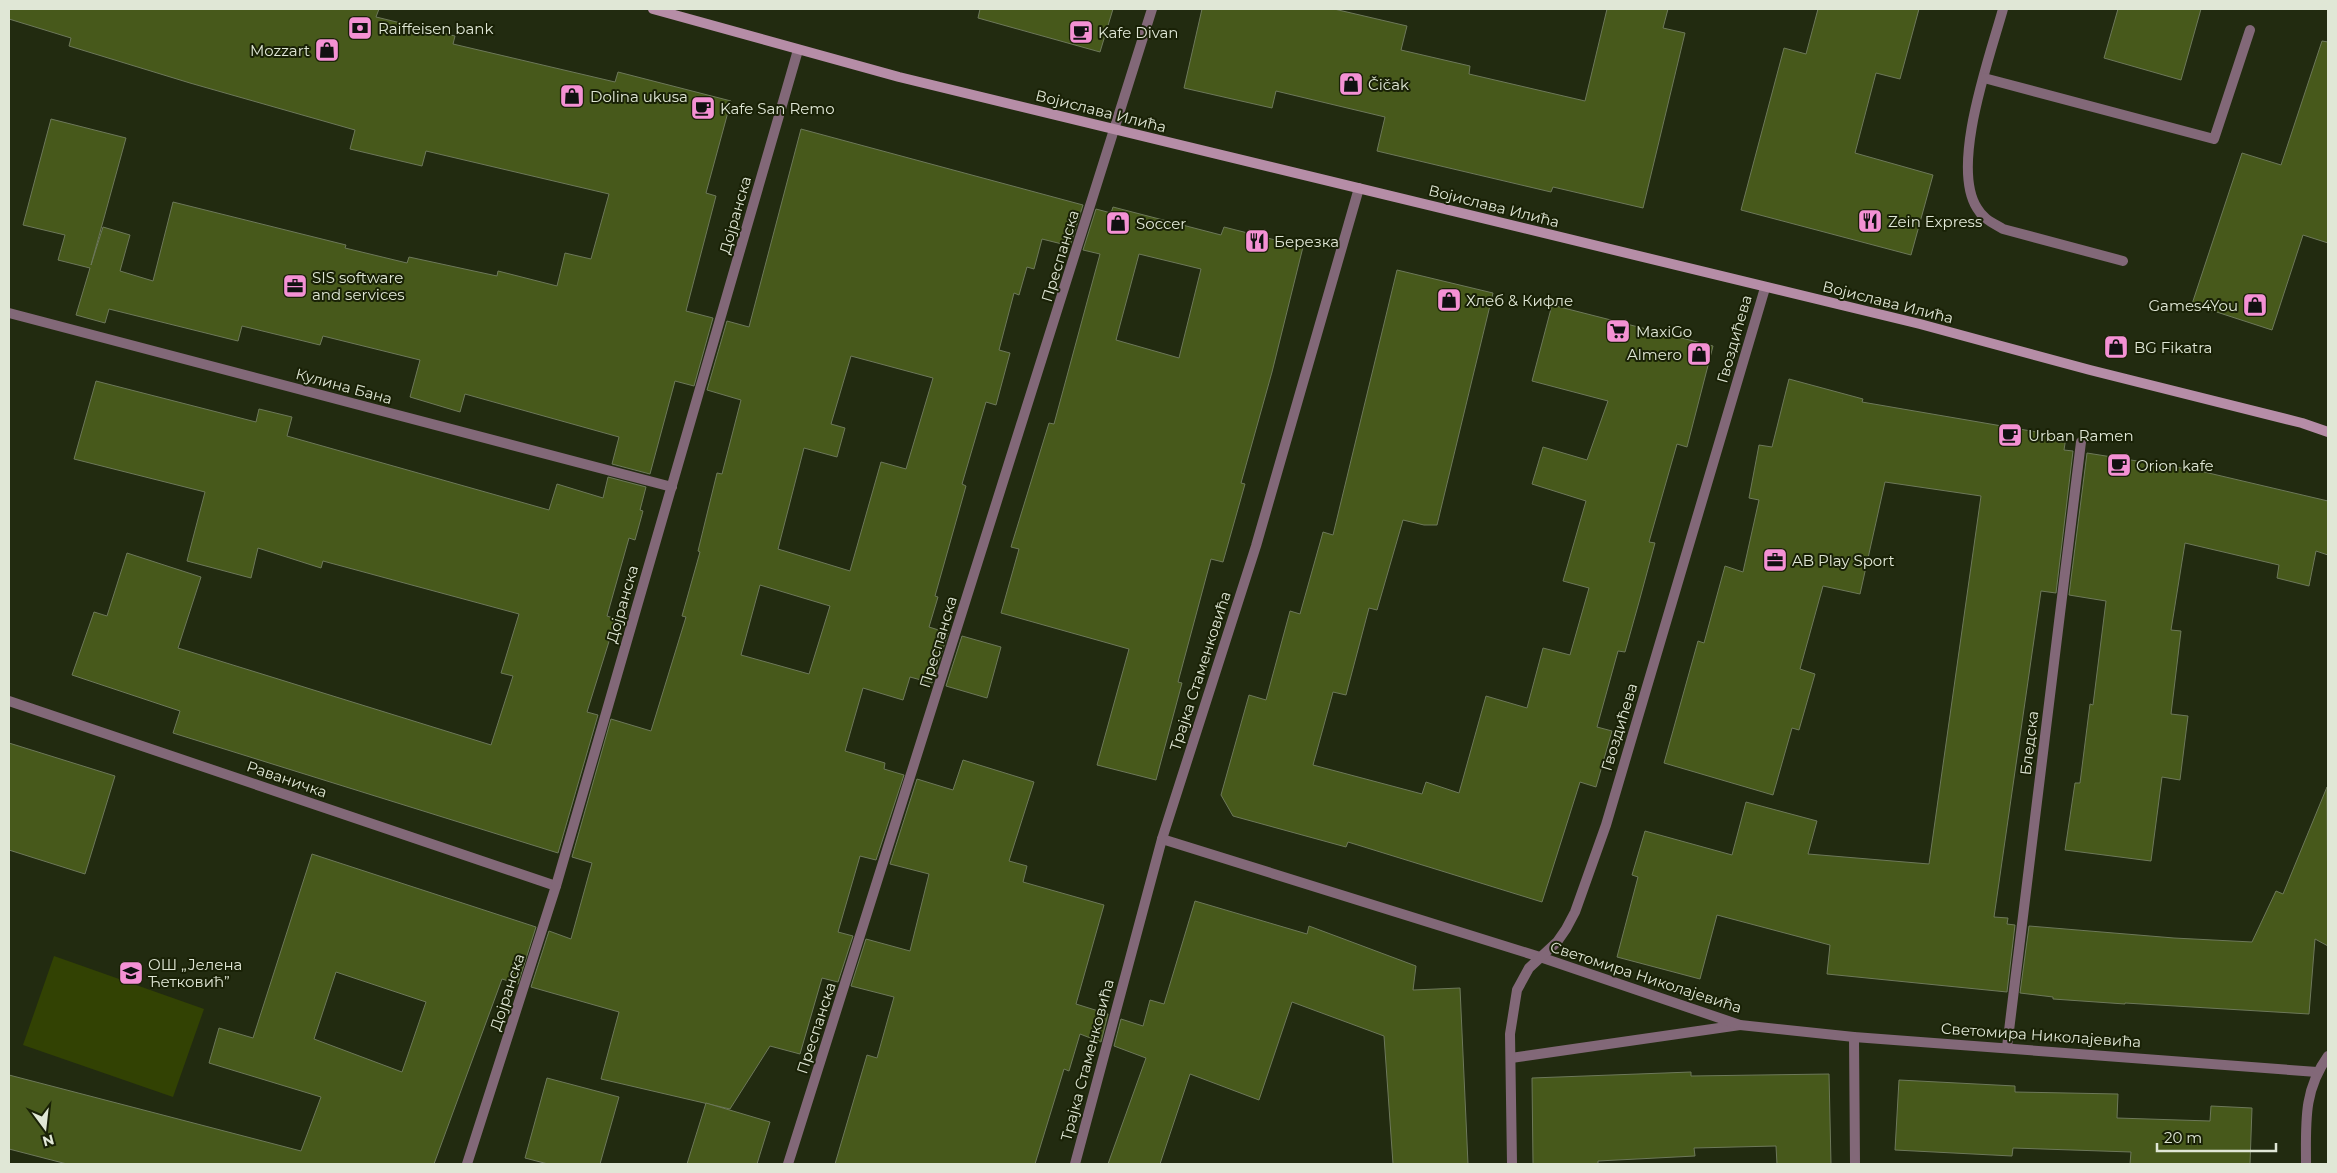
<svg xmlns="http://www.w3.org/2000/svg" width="2337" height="1173" font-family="Montserrat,sans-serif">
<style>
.grass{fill:#324203}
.building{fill:#47591b;stroke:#6d785a;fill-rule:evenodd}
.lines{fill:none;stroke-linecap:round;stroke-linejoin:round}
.service{stroke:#826878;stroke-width:10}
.minor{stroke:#826878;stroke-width:10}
.secondary{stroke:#b68da7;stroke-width:10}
.labels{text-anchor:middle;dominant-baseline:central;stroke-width:4;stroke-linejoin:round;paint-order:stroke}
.poi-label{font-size:15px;fill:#e0e7d6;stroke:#192106;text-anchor:start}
.street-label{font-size:15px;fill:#e0e7d6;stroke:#192106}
</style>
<rect width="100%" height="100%" fill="#222b10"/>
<polygon class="grass" points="54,956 204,1009 173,1097 23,1045"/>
<g class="building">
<polygon points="9,9 379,9 376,17 455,36 453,44 615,82 618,72 731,101 706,193 716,196 686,311 713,318 694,386 675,381 650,474 612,464 619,437 465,394 460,412 410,397 420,360 323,336 320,345 242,326 238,341 109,309 105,323 76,315 90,268 58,260 65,235 23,225 51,119 126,138 91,265 103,227 130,235 120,271 153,281 173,202 346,245 345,248 407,263 409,257 497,276 498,271 557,286 565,253 591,259 609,194 426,151 422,166 350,149 355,130 190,83 69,46 71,38 9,19"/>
<polygon points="980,9 1113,9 1100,52 978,18"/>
<polygon points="1202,9 1334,9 1407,26 1401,50 1470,66 1469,74 1585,101 1607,9 1668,9 1663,28 1685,33 1643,208 1553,187 1551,192 1377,151 1385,117 1276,91 1272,108 1184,88"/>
<polygon points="1818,9 1919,9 1900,79 1876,73 1855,153 1933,175 1911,255 1741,210 1784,48 1806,54"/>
<polygon points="2118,9 2201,9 2181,80 2104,58"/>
<polygon points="2322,41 2328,42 2328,243 2303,235 2272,330 2192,304 2242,153 2281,165"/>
<path d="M801,129L1083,205L1070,246L1042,239L1034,269L1027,267L1019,295L1014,293L999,350L1010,353L996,405L986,402L962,484L966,486L935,596L938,597L929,627L948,633L932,683L910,677L903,700L863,688L845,751L885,763L884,769L904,775L876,860L860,856L838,932L853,936L838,982L822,978L800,1054L770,1046L730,1109L601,1079L619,1012L531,987L549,931L571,939L592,863L572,857L611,719L651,731L686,617L682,616L700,552L698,551L717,473L722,474L741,400L707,390L727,321L749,327ZM851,356L933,378L906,469L881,462L850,571L778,549L804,448L837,457L845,428L831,424ZM760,585L830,606L809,674L741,655Z"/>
<path d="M1113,207L1221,235L1224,227L1303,247L1272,372L1241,483L1245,484L1223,562L1211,559L1178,682L1182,683L1156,780L1097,765L1129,649L1001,613L1019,549L1011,547L1049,423L1054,424L1100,254L1083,250L1096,209L1111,213ZM1139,254L1201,269L1179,358L1116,340Z"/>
<polygon points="1397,270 1493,293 1437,525 1424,525 1403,520 1377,610 1369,608 1346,695 1333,692 1313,765 1422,794 1426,782 1459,793 1486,696 1527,708 1543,648 1570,655 1589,588 1563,581 1586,501 1532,484 1543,447 1587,460 1608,401 1532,381 1552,305 1713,346 1687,447 1677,444 1649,542 1655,543 1639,602 1625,652 1618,651 1597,727 1612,731 1596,787 1580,782 1542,902 1348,842 1346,847 1233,816 1221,795 1249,695 1266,700 1290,611 1300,614 1323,532 1333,535"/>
<polygon points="1789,379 1863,399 1862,402 2066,437 2064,450 2073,451 2056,593 2041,591 1994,917 2008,918 2007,924 2015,925 2007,992 1827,974 1830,945 1717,915 1700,979 1617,957 1638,877 1632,875 1645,831 1732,855 1746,802 1817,821 1808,854 1929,864 1981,496 1885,482 1860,594 1823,586 1800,669 1815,674 1799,730 1792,728 1773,795 1664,763 1698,641 1704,643 1725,566 1743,572 1759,500 1749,498 1759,445 1772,447"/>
<polygon points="96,381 256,422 259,409 292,417 287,436 549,510 557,484 603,498 608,477 646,487 640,510 643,511 635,540 629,538 607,616 616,619 587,712 598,715 558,853 173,733 180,711 72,675 94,612 107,616 127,553 201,577 178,648 491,745 513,676 501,673 519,614 323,561 321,568 258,548 251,578 187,561 205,492 74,459"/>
<polygon points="2087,453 2200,471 2328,501 2328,555 2316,551 2309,586 2277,578 2279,565 2185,543 2171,630 2181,631 2171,714 2188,716 2180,780 2162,777 2151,861 2065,850 2075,783 2080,783 2090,704 2093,705 2106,601 2069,595"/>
<polygon points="962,636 1001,647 987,698 946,686"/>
<polygon points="9,743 115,776 85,874 9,850"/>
<polygon points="963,760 1034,782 1009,861 1027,866 1023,882 1104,905 1076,1004 1108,1014 1101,1042 1080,1034 1069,1071 1064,1069 1035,1164 835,1164 867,1055 877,1058 894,997 851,986 866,939 910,951 929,874 890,864 917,779 953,790"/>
<polygon points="2327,787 2328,946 2315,939 2309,1014 2125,1003 2125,1004 2053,999 2053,997 2020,993 2029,926 2174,938 2252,942 2276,891 2283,894"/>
<path d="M312,854L536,927L518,984L502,979L434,1164H67L9,1149V1075L301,1151L321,1097L209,1063L219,1028L253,1038ZM336,972L426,1002L402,1072L314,1039Z"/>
<polygon points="1195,901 1307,934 1309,926 1416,966 1413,990 1460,988 1468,1164 1393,1164 1384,1036 1292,1002 1259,1100 1190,1074 1160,1164 1108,1164 1146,1058 1114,1046 1121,1019 1143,1026 1150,1000 1164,1004"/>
<polygon points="1691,1072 1691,1076 1829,1074 1831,1164 1777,1164 1776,1146 1694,1148 1695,1156 1598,1161 1598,1164 1533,1164 1532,1078"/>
<polygon points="547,1078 619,1097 600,1164 548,1164 525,1158"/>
<polygon points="1899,1080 2015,1086 2015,1092 2118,1094 2117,1118 2210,1121 2211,1106 2252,1108 2250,1164 2130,1164 2131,1152 2013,1148 2012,1156 1895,1150"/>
<polygon points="706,1103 770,1122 757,1164 687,1164"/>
</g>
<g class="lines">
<g class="service">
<path d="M2003,9C1990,56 1950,166 1977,208C1983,219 1993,223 2003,229L2123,261"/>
<polyline points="1984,78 2214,139 2250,30"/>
<polyline points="1511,1058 1740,1025"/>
</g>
<g class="minor">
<polyline points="9,313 672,487"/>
<polyline points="9,701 556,886"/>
<polyline points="1162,839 1540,957 1740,1025 1854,1037 2317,1072"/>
<polyline points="1854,1037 1855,1164"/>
<polyline points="2007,1047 2081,442"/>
<polyline points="467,1164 556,886 798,50"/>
<polyline points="788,1164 1152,9"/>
<polyline points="1075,1164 1162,839 1256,546 1359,188"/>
<polyline points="1512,1164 1510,1034 1517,990 1529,968 1557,942 1566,929 1575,912 1606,825 1765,288"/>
<path d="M2306,1164C2306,1123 2303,1091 2328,1056"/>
</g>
<polyline class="secondary" points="653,9 899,77 1920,324 2090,370 2302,423 2328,432"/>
</g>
<defs>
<symbol id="bank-square" viewBox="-11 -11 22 22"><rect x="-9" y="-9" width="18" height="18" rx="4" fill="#f491d4" stroke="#192106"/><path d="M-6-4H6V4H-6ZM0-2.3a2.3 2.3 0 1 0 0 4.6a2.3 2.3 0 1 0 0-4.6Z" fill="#111"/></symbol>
<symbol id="cafe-square" viewBox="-11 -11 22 22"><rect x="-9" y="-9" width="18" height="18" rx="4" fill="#f491d4" stroke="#192106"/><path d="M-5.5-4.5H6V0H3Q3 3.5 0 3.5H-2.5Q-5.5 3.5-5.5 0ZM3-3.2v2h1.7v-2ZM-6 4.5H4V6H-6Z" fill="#111"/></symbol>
<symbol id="shop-square" viewBox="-11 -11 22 22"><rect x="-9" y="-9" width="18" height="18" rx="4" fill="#f491d4" stroke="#192106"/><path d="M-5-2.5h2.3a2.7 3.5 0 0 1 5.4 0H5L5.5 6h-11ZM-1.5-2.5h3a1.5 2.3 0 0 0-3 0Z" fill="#111"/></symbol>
<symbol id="restaurant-square" viewBox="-11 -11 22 22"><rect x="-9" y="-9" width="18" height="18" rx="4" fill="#f491d4" stroke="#192106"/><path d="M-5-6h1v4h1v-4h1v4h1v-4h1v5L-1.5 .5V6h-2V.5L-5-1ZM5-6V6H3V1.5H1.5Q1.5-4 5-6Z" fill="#111"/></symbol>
<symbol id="office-square" viewBox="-11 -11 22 22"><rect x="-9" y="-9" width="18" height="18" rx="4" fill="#f491d4" stroke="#192106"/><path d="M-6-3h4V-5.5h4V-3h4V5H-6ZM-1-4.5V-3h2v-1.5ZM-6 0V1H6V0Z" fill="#111"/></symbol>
<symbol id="supermarket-square" viewBox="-11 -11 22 22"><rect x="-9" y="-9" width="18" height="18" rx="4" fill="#f491d4" stroke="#192106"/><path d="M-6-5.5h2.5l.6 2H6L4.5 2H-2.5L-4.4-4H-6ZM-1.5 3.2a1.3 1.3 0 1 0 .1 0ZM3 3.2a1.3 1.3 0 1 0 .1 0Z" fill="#111"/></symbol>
<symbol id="school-square" viewBox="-11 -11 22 22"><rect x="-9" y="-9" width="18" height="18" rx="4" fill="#f491d4" stroke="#192106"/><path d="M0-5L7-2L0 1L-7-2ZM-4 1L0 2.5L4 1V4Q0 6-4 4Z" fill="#111"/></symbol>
</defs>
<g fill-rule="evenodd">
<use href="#bank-square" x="346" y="14" width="28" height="28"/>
<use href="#cafe-square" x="1067" y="18" width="28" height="28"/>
<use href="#shop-square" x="313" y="36" width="28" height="28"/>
<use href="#shop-square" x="1337" y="70" width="28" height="28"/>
<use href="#shop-square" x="558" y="82" width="28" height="28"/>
<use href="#cafe-square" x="689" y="94" width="28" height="28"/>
<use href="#restaurant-square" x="1856" y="207" width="28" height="28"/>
<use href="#shop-square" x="1104" y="209" width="28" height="28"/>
<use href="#restaurant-square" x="1243" y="227" width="28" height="28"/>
<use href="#office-square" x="281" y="272" width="28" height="28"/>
<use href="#shop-square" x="1435" y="286" width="28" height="28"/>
<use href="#shop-square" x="2241" y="291" width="28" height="28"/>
<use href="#supermarket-square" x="1604" y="317" width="28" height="28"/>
<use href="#shop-square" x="2102" y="333" width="28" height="28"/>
<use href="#shop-square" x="1685" y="340" width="28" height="28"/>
<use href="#cafe-square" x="1996" y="421" width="28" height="28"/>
<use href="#cafe-square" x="2105" y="451" width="28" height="28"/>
<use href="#office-square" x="1761" y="546" width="28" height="28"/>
<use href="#school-square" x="117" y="959" width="28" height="28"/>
</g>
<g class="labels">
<g class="poi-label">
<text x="378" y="28">Raiffeisen bank</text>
<text x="1098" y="32">Kafe Divan</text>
<text x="310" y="50" text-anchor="end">Mozzart</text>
<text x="1368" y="84">Čičak</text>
<text x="590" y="96">Dolina ukusa</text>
<text x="720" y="108">Kafe San Remo</text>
<text x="1888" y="221">Zein Express</text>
<text x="1136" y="223">Soccer</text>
<text x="1274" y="241">Березка</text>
<text x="312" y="277">SIS software<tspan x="312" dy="17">and services</tspan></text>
<text x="1466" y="300">Хлеб &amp; Кифле</text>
<text x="2238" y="305" text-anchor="end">Games4You</text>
<text x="1636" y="331">MaxiGo</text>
<text x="2134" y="347">BG Fikatra</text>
<text x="1682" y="354" text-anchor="end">Almero</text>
<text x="2028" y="435">Urban Ramen</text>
<text x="2136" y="465">Orion kafe</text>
<text x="1792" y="560">AB Play Sport</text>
<text x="148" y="964">ОШ „Јелена<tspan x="148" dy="17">Ћетковић”</tspan></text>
</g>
<g class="street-label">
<text transform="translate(1101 111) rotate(14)">Војислава Илића</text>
<text transform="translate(1494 206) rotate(14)">Војислава Илића</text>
<text transform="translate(735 215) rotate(-74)">Дојранска</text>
<text transform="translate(1060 256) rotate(-73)">Преспанска</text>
<text transform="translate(1888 302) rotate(14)">Војислава Илића</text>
<text transform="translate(1734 339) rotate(-74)">Гвоздићева</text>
<text transform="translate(344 386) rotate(15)">Кулина Бана</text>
<text transform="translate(622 604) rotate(-74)">Дојранска</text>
<text transform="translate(938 642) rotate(-73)">Преспанска</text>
<text transform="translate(1200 671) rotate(-72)">Трајка Стаменковића</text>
<text transform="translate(1619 727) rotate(-73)">Гвоздићева</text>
<text transform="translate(2029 743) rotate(-83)">Бледска</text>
<text transform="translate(287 779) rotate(19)">Раваничка</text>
<text transform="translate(1646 977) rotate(18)">Светомира Николајевића</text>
<text transform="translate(507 992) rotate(-72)">Дојранска</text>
<text transform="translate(816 1028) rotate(-72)">Преспанска</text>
<text transform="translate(2041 1035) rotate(4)">Светомира Николајевића</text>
<text transform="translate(1087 1060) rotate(-75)">Трајка Стаменковића</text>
</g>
</g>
<rect width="2337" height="1173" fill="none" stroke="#e0e7d6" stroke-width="20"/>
<g transform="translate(45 1128) rotate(165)" stroke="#192106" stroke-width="4" paint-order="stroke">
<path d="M0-4L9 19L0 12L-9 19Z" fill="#e0e7d6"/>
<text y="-8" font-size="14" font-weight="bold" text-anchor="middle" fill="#e0e7d6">N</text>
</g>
<path d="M2157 1143v8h119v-8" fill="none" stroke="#e0e7d6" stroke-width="2.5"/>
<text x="2164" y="1143" font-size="15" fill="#e0e7d6" stroke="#192106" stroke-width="4" paint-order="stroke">20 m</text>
</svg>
